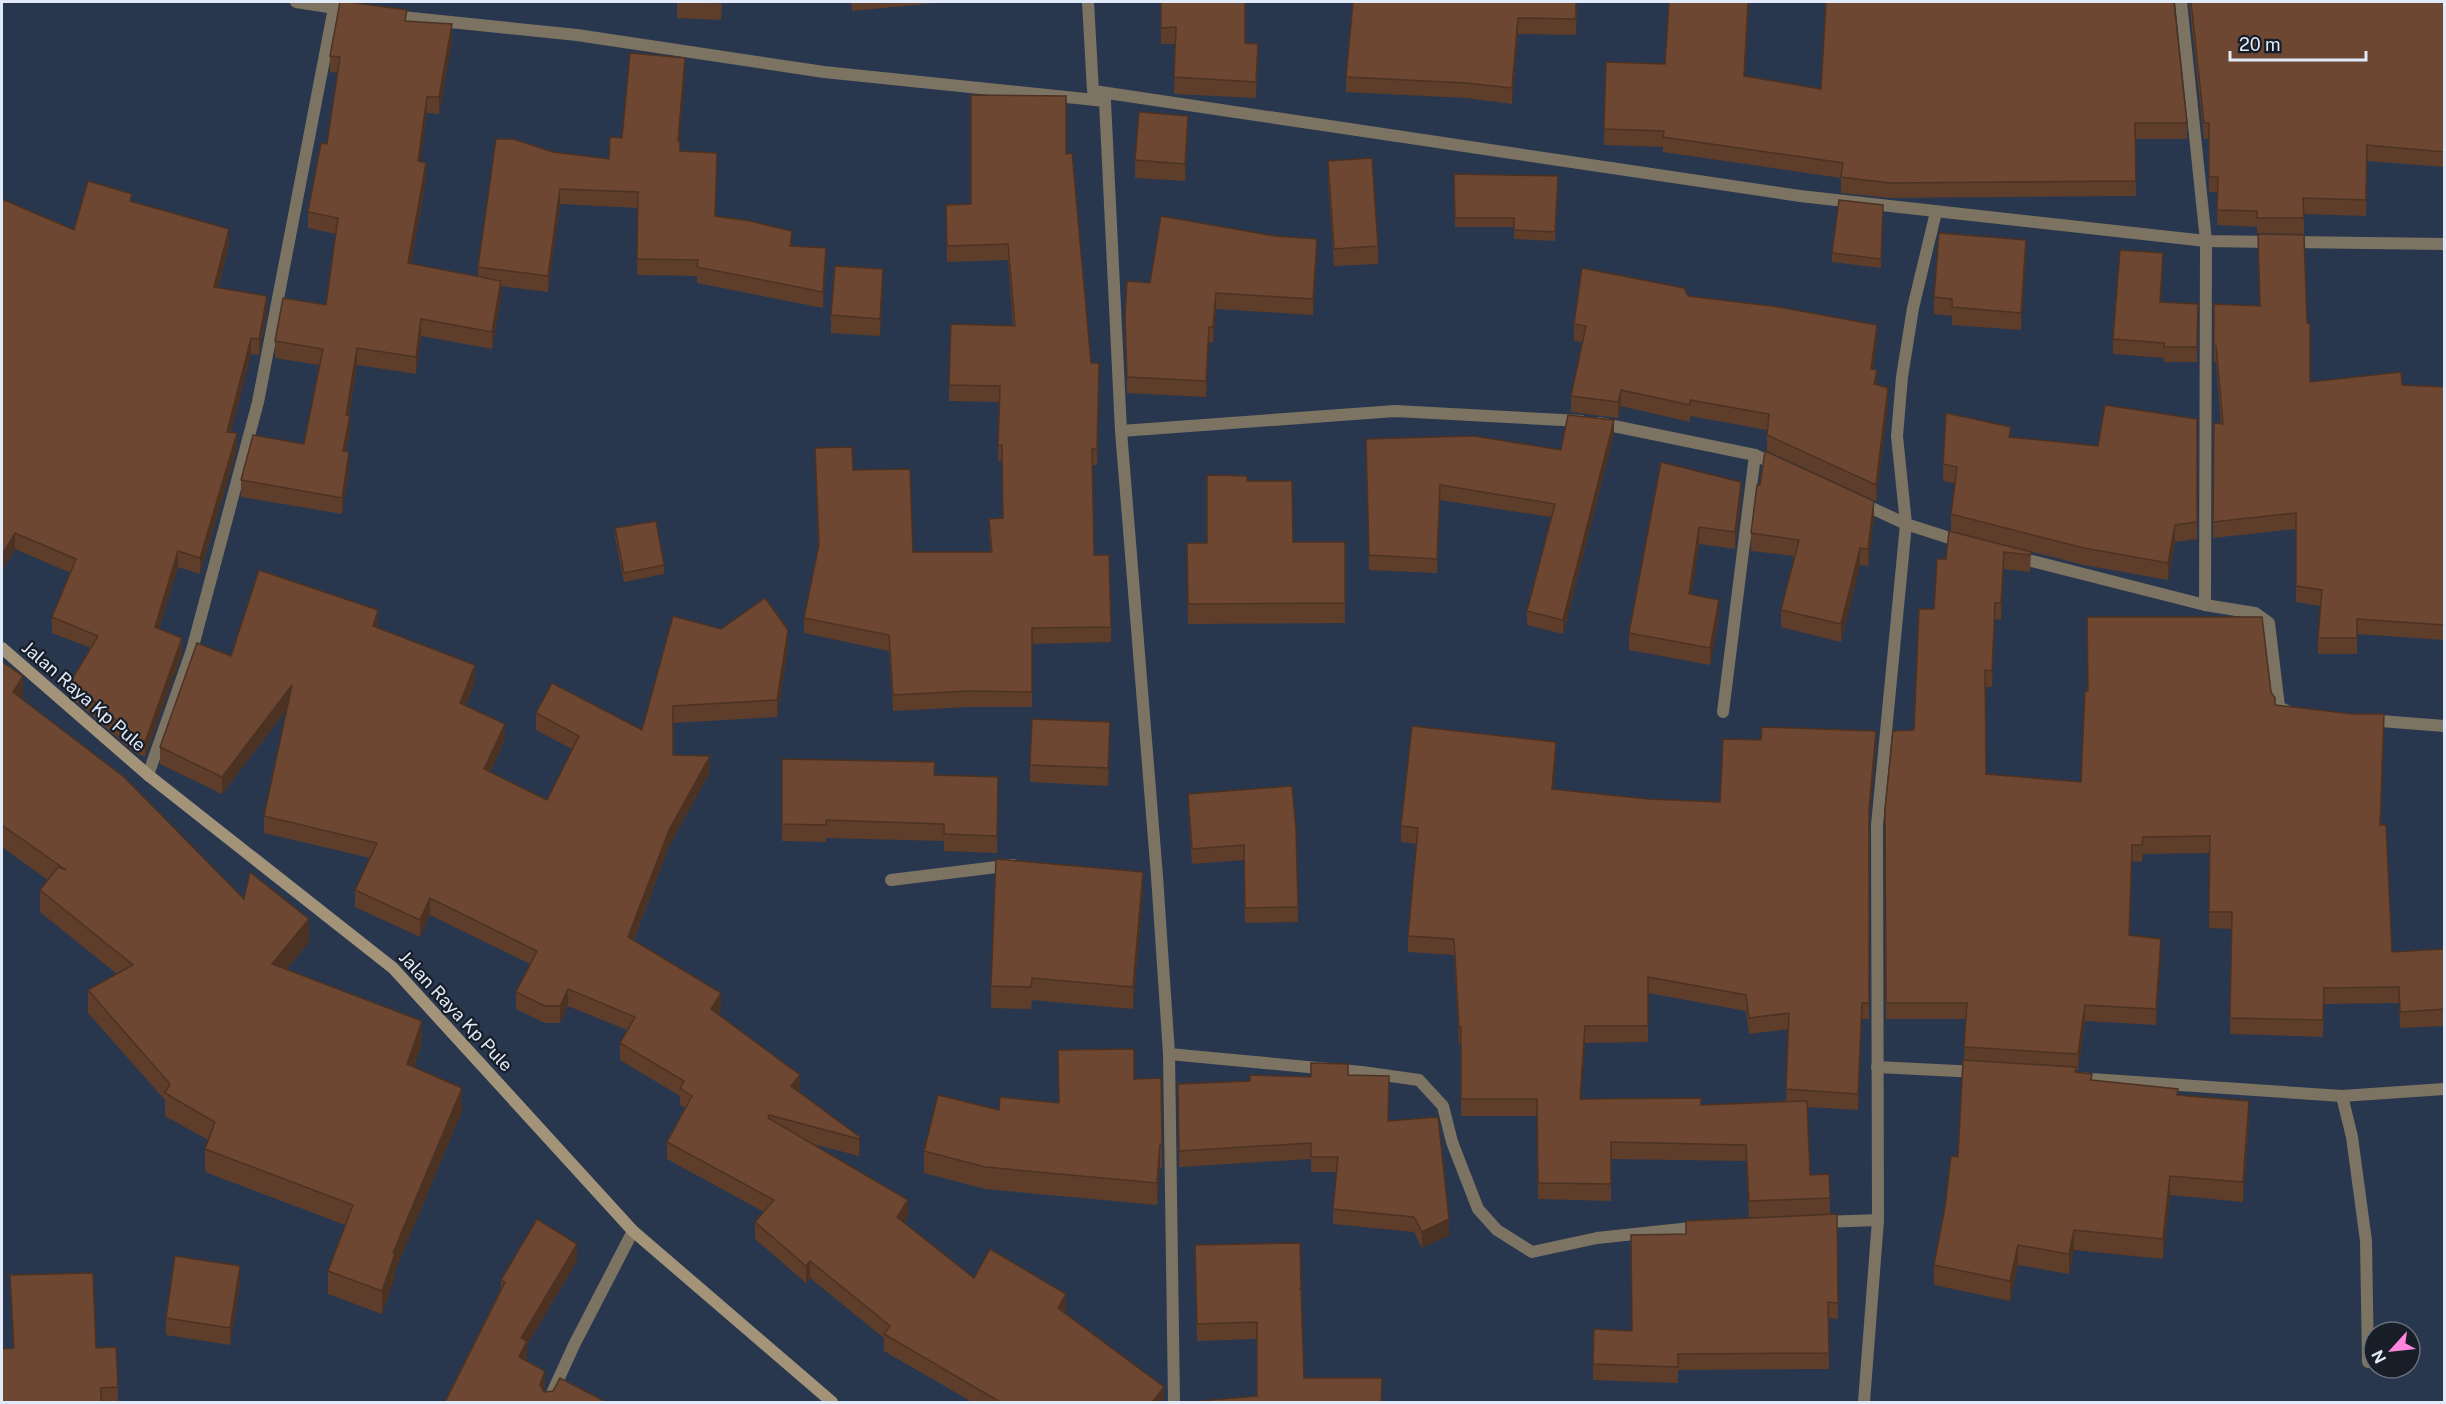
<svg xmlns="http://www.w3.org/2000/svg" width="2446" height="1404" font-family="'Public Sans',sans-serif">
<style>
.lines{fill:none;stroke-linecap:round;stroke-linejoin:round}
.street{stroke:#7c7362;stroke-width:12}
.secondary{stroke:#a39479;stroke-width:12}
.wall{fill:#5e3d2b;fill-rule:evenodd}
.shaded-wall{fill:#4c3223}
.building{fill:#6d4732;stroke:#4c3223;stroke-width:1.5}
.labels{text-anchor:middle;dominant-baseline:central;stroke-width:4.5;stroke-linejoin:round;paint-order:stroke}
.street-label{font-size:18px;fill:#e0eaf8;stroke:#171e28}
</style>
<rect width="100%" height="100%" fill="#28374d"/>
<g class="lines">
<g class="street">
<polyline points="296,2 354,11"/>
<polyline points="1088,2 1093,91 1105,101 1121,431 1157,876 1169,1054 1174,1402"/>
<polyline points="2181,2 2206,241 2205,605"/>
<polyline points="392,16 577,35 824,72 1105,101"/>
<polyline points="1094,91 1800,196 2206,241 2272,242"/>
<polyline points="2290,242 2444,244"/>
<polyline points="1599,423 1755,455 1777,465"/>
<polyline points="1121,431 1395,411 1581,421"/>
<polyline points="1861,503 1906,524 1962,542"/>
<polyline points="2016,557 2205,605 2255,613 2269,623 2279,707 2291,713"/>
<polyline points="1723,712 1755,455"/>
<polyline points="2368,720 2444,726"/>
<polyline points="148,775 192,650 258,402 334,8"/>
<polyline points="891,880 1013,865"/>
<polyline points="1169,1054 1362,1072 1419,1080 1443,1106 1452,1142 1478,1209 1497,1230 1532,1252 1597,1238 1700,1227"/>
<polyline points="1877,1067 1977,1072"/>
<polyline points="2076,1078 2342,1096 2444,1089"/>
<polyline points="2342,1096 2352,1137 2366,1241 2368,1362"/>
<polyline points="1822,1222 1878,1220"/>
<polyline points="548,1402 574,1345 633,1231"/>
<polyline points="1864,1402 1878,1220 1877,825 1906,524 1897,436 1902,377 1913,308 1936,212"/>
</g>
<polyline class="secondary" points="2,648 148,775 393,968 633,1231 832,1402"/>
</g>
<g class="wall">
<polygon points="677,2 722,2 721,20 677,18"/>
<polygon points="851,2 946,2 852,11"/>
<polygon points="1161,2 1245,43 1258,60 1256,98 1174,94 1175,44 1161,44"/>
<polygon points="1577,2 1576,35 1518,34 1512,104 1466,98 1346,92 1346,77 1353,9"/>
<polygon points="1669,2 1749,2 1745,77 1821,89 2187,123 2187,139 2135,139 2136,196 1890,198 1841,193 1841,178 1663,152 1663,147 1604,145 1606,62 1665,64"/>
<polygon points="2189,2 2445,2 2445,167 2367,161 2366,216 2304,214 2304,234 2257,233 2257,227 2217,225 2218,192 2209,192 2209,139 2204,139"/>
<polygon points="407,21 452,40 439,114 427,113 420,161 426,179 411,264 478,277 478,267 553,152 609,159 622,138 685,74 679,141 680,151 717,169 715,216 792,247 826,264 823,308 697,283 697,276 637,275 638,208 560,204 548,292 501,286 501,297 492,349 421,336 416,374 357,365 349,415 350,432 346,452 349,469 342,514 241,497 241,480 304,444 319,365 275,358 275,341 326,305 336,234 308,228 308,212 327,144 338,73 330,72 330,56"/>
<polygon points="1188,133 1185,181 1135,178 1135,160"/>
<polygon points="1066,154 1091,363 1099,378 1097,465 1092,465 1094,555 1111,627 1111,642 1032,644 1032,707 968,707 893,711 889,651 804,633 804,618 818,547 815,448 853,470 913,552 991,552 989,535 989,519 1003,518 1002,461 998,461 999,402 949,401 949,385 1013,326 1008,260 947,262 946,205 971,204"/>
<polygon points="1328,161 1378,246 1378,264 1334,266 1328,179"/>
<polygon points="1454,174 1558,184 1555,241 1514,239 1514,227 1455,227"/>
<polygon points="132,202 229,245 218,288 267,311 259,355 251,354 231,432 237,449 200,574 178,567 159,628 182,653 145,757 134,752 71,697 71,681 91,648 52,633 52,617 71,573 15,549 2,570 74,230"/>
<polygon points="1883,205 1881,268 1832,262 1832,253"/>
<polygon points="2258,234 2310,382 2445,387 2445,719 2443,718 2444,640 2357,634 2357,654 2318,654 2318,638 2320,606 2296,602 2296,529 2213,538 2214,423 2221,424 2216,362 2214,362 2214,304 2260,306"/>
<polygon points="1317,255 1313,315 1216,309 1213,343 1209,342 1206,397 1127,393 1125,317 1150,283"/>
<polygon points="2026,258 2021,330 1952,325 1952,316 1934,314 1934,297"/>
<polygon points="2163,268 2161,302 2198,304 2197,362 2164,362 2164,358 2113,354 2113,339"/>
<polygon points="883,287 880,336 831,333 831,315"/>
<polygon points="1688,296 1877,341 1873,369 1877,385 1888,405 1876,501 1767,451 1767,430 1690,416 1690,422 1621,406 1618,418 1571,412 1571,396 1582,342 1574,341 1574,324"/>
<polygon points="2197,419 2197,539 2175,542 2168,580 2084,565 1951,531 1951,514 1955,483 1943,481 1943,464 2011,437 2098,446"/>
<polygon points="1614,434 1563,634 1527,625 1527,611 1551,517 1440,500 1437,573 1369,570 1366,439 1561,450"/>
<polygon points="1661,462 1741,498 1735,549 1699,544 1691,595 1719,617 1710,665 1629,650 1629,633"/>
<polygon points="1247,481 1293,542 1345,542 1345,623 1188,624 1187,543 1207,543"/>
<polygon points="1874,518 1868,566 1860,565 1841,642 1781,627 1781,610 1794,556 1751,551 1751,533"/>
<polygon points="615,528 664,565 664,574 624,582 615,537"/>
<polygon points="1949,531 2031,552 2030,572 2004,569 2001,620 1995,619 1992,687 1985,687 1986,774 2081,782 2271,692 2275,705 2384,731 2381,825 2392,952 2445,949 2445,1026 2400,1028 2399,1003 2324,1004 2323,1037 2230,1034 2232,929 2209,928 2210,853 2143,854 2142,862 2132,861 2130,935 2161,955 2156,1025 2085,1021 2078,1070 2076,1070 2076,1072 2092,1080 2178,1095 2249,1120 2243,1202 2170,1195 2163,1259 2074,1250 2069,1274 2018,1265 2010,1301 1934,1285 1934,1265 1958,1157 1964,1060 1966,1019 1886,1019 1885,809 1914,730 1934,609 1946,559"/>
<polygon points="673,616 788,647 777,717 673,723 673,755 710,772 669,846 634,940 721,1010 718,1014 799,1092 860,1137 860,1154 859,1156 813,1144 908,1217 904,1223 974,1278 1066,1311 1064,1313 1164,1402 972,1402 884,1351 884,1338 810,1278 806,1283 755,1239 755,1222 764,1212 667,1159 667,1142 686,1108 680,1105 680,1096 620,1060 620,1043 627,1030 568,1006 560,1023 545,1023 516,1009 516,992 530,964 430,915 420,937 355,907 355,890 370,858 264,833 264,816 287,709 222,794 160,764 160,747 231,656 378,628 475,682 466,705 505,740 490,772 547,800 572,749 536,730 536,713 642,730"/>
<polygon points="2,662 23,699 22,700 244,899 309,942 286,970 422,1043 414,1067 462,1111 395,1271 395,1277 382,1314 328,1294 328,1271 345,1225 205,1172 205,1149 208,1140 165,1116 165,1100 88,1013 88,990 117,974 40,912 40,890 48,880 2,847"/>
<polygon points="1110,740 1108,786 1030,782 1030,765"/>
<path d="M1876,747L1869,824V1019H1862L1858,1110L1807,1107L1810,1175L1830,1198V1214L1749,1218L1746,1161L1611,1159V1201L1538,1199L1537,1116H1461V1044H1459L1454,955L1408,952V936L1416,844L1401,842V826L1556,758L1553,790L1648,799L1720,802ZM1648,993L1746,1011L1749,1034L1789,1029L1786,1102L1701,1105L1581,1099L1585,1043L1648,1042Z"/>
<polygon points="782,759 935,775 998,795 997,853 944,851 944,841 826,838 826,842 782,841"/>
<polygon points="1188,794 1296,829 1298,922 1245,923 1244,860 1192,864 1188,808"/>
<polygon points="1143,893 1133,1009 1032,1000 1031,1009 991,1008 991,986"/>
<polygon points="1348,1075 1388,1121 1449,1235 1422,1248 1414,1232 1333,1224 1333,1209 1337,1172 1311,1172 1311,1159 1179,1167 1178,1084 1250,1081 1311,1077"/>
<polygon points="1161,1078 1162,1168 1160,1168 1157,1205 985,1189 924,1173 924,1151 999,1110 1058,1103 1134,1079"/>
<polygon points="1631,1235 1838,1303 1838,1319 1829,1318 1829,1369 1678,1370 1678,1383 1593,1380 1593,1364 1632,1331"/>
<polygon points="1300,1243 1304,1378 1382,1402 1257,1396 1257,1339 1197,1341 1195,1262"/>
<polygon points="577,1261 527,1345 527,1358 526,1360 545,1388 544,1392 445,1402 501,1291 501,1280"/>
<polygon points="10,1275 96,1348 118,1387 118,1402 2,1402 13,1348"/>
<polygon points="240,1283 230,1345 166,1335 166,1318"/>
</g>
<g class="shaded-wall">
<polygon points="1748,2 1749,2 1744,92 1744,76"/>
<polygon points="1518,18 1518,34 1512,104 1512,88"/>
<polygon points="452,24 452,40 439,114 439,97"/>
<polygon points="1258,44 1258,60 1256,98 1256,82"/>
<polygon points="685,58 685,74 678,157 678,141"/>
<polygon points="427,97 427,113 418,178 418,161"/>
<polygon points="1188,116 1188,133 1185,181 1185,164"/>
<polygon points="426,163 426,179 408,280 408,263"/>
<polygon points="560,189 560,204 548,292 548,276"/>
<polygon points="229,229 229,245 214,303 214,287"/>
<polygon points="792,231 792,247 790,246"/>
<polygon points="1317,239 1317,255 1313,315 1313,299"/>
<polygon points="2026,240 2026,258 2021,330 2021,313"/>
<polygon points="826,248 826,264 823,308 823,292"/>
<polygon points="2163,253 2163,268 2160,318 2160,302"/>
<polygon points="883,269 883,287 880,336 880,319"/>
<polygon points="501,281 501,297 492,349 492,332"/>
<polygon points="1216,293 1216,309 1213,343 1213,327"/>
<polygon points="267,296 267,311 259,355 259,339"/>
<polygon points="421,319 421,336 416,374 416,357"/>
<polygon points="1877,325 1877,341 1871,385 1871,369"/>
<polygon points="1209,327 1209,342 1206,397 1206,381"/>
<polygon points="251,338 251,354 227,447 227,432"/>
<polygon points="357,348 357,365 346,431 346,415"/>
<polygon points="1877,370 1877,386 1874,384"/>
<polygon points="1888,388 1888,405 1876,501 1876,485"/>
<polygon points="1621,390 1621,406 1618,418 1618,402"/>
<polygon points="350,415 350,432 343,468 343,451"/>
<polygon points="1614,420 1614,434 1563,634 1563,620"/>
<polygon points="237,433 237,449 200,574 200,558"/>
<polygon points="349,452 349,469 342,514 342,498"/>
<polygon points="1741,482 1741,498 1735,549 1735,532"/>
<polygon points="1440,485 1440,500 1437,573 1437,559"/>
<polygon points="1874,501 1874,518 1868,566 1868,549"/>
<polygon points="2175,525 2175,542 2168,580 2168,563"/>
<polygon points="1699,527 1699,544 1689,611 1689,594"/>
<polygon points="15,533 15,549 2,570 2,555"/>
<polygon points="1860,548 1860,565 1841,642 1841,624"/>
<polygon points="178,551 178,567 155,642 155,627"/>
<polygon points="2004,552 2004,569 2001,620 2001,603"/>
<polygon points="1719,600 1719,617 1710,665 1710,648"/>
<polygon points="1995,603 1995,619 1992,687 1992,671"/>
<polygon points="378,610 378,627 373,643 373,626"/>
<polygon points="788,630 788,647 777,717 777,700"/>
<polygon points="182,638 182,653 145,757 145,742"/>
<polygon points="475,665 475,682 460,719 460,703"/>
<polygon points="23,676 23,699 13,715 13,692"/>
<polygon points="292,685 292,702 222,794 222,777"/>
<polygon points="2384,714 2384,731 2380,841 2380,825"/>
<polygon points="1110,722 1110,740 1108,786 1108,768"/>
<polygon points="505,724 505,740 484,786 484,769"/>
<polygon points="1876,731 1876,747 1869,825 1869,809"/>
<polygon points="1556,742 1556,758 1552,806 1552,789"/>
<polygon points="710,756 710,772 669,846 628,954 628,937 669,830"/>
<polygon points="1143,872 1143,893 1133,1009 1133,987"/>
<polygon points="430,898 430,915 420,937 420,920"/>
<polygon points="309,919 309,942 272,987 272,964"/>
<polygon points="2161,939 2161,955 2156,1025 2156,1009"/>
<polygon points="568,989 568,1006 560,1023 560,1006"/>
<polygon points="721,993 721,1010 711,1026 711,1009"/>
<polygon points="1862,1003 1862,1019 1858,1110 1858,1094"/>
<polygon points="2085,1005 2085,1021 2078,1070 2078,1054"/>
<polygon points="422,1021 422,1043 407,1086 407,1064"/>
<polygon points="1585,1026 1585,1043 1580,1115 1580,1099"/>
<polygon points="800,1075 800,1092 791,1103 791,1086"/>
<polygon points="462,1088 462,1111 395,1271 395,1277 382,1314 382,1291 393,1253"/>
<polygon points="2249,1101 2249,1120 2243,1202 2243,1182"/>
<polygon points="860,1137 860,1154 859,1156 859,1139"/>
<polygon points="1160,1145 1160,1168 1157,1205 1157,1183"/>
<polygon points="2170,1176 2170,1195 2163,1259 2163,1239"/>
<polygon points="908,1200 908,1217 897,1234 897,1217"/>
<polygon points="1449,1219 1449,1235 1422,1248 1422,1232"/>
<polygon points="2074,1230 2074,1250 2069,1274 2069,1254"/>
<polygon points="577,1244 577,1261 527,1345 527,1358 519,1374 519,1357 521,1338"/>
<polygon points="2018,1245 2018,1265 2010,1301 2010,1281"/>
<polygon points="810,1261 810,1278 806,1283 806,1266"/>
<polygon points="240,1266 240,1283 230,1345 230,1328"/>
<polygon points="1066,1294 1066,1311 1058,1325 1058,1308"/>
<polygon points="545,1371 545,1388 540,1402 540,1385"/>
<polygon points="1164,1387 1164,1402 1152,1402"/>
</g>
<g class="building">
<polygon points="340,2 349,2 407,10 405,21 452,24 439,97 427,97 418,161 426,163 408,263 501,281 492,332 421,319 416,357 357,348 346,415 350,415 343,451 349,452 342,498 241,480 253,435 304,444 323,349 275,341 283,298 326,305 338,218 308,212 321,143 327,144 340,57 330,56"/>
<polygon points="700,2 721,2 721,3"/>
<polygon points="1161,2 1245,2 1245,43 1258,44 1256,82 1174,77 1176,27 1161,28"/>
<polygon points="1353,2 1576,2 1576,19 1518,18 1512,88 1466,83 1346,77"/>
<polygon points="1669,2 1748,2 1744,76 1821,89 1826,2 2174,2 2187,123 2135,123 2136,181 1890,183 1841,177 1843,163 1663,137 1664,131 1604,129 1606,62 1665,64"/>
<polygon points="2191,2 2445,2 2445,152 2367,145 2366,200 2303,198 2304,218 2257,218 2257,211 2217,210 2218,177 2209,177 2209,123 2204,123"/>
<polygon points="630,53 685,58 678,141 680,141 680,151 717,153 715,216 750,221 792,231 790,246 826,248 823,292 697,267 698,260 637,259 638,192 560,189 548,276 478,267 496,139 513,139 553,152 609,159 610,137 622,138"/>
<polygon points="971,95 1066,96 1066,154 1072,153 1091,363 1099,363 1097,449 1092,449 1094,555 1109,555 1111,627 1032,628 1032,692 968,691 893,695 889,635 804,618 819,545 815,448 852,447 853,470 910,469 913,552 992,552 989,519 1003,518 1002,445 998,445 1000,386 949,385 951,324 1015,326 1008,244 947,246 946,205 971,204"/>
<polygon points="1139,112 1188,116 1185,164 1135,160"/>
<polygon points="1372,158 1378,246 1334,249 1328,161"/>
<polygon points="1454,174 1558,176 1555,232 1514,230 1514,218 1455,218"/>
<polygon points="88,181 132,194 130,201 229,229 214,287 267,296 259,339 251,338 227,432 237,433 200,558 178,551 155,627 182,638 145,742 134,736 71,681 98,636 52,617 76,559 15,533 2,555 2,199 74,230"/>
<polygon points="1839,200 1883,205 1881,259 1832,253"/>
<polygon points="1161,216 1275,236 1317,239 1313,299 1216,293 1213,327 1209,327 1206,381 1127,377 1125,317 1127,281 1150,283"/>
<polygon points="1939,233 2026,240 2021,313 1952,307 1952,299 1934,297"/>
<polygon points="2258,234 2304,235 2307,323 2310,323 2310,382 2401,372 2402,385 2445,387 2445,703 2443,702 2444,625 2357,619 2357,638 2318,638 2322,590 2296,586 2296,513 2213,522 2214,423 2223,424 2216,346 2214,346 2214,304 2260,306"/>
<polygon points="2120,250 2163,253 2160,302 2198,304 2197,347 2164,347 2164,343 2113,339"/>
<polygon points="835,266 883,269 880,319 831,315"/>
<polygon points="1582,268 1684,288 1688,296 1779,307 1877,325 1871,369 1877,370 1874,384 1888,388 1876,485 1767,435 1769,414 1690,400 1690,405 1621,390 1618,402 1571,396 1586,326 1574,324"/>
<polygon points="2105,405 2197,419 2197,522 2175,525 2168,563 2084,548 1951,514 1957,467 1943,464 1946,413 2011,427 2009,437 2098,446"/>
<polygon points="1568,415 1614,420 1563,620 1527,611 1555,504 1440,485 1437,559 1369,555 1366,439 1474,436 1561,450"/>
<polygon points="1765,451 1874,501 1868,549 1860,548 1841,624 1781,610 1799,540 1751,533 1757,485 1760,485"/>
<polygon points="1661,462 1741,482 1735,532 1699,527 1689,594 1719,600 1710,648 1629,633"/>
<polygon points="1207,475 1247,476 1247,481 1292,481 1293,542 1345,542 1345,603 1188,604 1187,543 1207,543"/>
<polygon points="656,521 664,565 624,573 615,528"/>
<polygon points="1949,531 2031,552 2030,555 2004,552 2001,603 1995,603 1992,671 1985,670 1986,774 2081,782 2085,691 2088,691 2087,617 2262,617 2271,692 2275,698 2275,705 2353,714 2384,714 2380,825 2386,825 2392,952 2445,949 2445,1009 2400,1012 2399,987 2324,988 2323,1020 2230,1018 2232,912 2209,912 2210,836 2143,837 2142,845 2132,845 2129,935 2161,939 2156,1009 2085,1005 2078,1054 1964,1047 1967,1003 1886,1003 1885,809 1893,731 1914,730 1919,609 1934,609 1937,559 1946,559"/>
<polygon points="259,570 378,610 373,626 475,665 460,703 505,724 484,769 547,800 579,736 536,713 552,683 642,730 673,616 721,629 765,598 788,630 777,700 673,706 673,755 710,756 669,830 628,937 721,993 711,1009 800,1075 791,1086 860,1137 859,1139 769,1115 768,1118 908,1200 897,1217 974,1278 990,1249 1066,1294 1058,1308 1164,1387 1152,1402 1000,1402 884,1334 890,1326 810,1261 806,1266 755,1222 774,1200 667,1142 692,1096 680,1088 684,1081 620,1043 635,1017 568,989 560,1006 545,1006 516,992 537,951 430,898 420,920 355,890 377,843 264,816 292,685 222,777 160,747 197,643 231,656"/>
<polygon points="2,662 23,676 13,692 124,777 244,899 250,872 309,919 272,964 422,1021 407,1064 462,1088 393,1253 395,1254 382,1291 328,1271 353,1205 205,1149 215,1122 165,1093 170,1084 88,990 133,965 40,890 58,867 66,870 2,825"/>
<polygon points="1032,719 1110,722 1108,768 1030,765"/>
<polygon points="1412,726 1556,742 1552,789 1648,799 1720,802 1723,739 1761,740 1762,727 1876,731 1869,809 1869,1003 1862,1003 1858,1094 1786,1089 1789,1013 1749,1018 1746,995 1648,977 1648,1026 1585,1026 1580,1099 1701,1098 1701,1105 1807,1101 1810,1175 1829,1174 1830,1198 1749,1201 1746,1145 1611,1142 1611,1184 1538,1183 1537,1099 1461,1099 1461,1027 1459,1027 1454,939 1408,936 1418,828 1401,826"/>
<polygon points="782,759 935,762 934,775 998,777 997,836 944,834 944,824 826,820 826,825 782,824"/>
<polygon points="1292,786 1296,829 1298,907 1245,908 1244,845 1192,849 1188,794"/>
<polygon points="996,859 1143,872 1133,987 1032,978 1031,987 991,986"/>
<polygon points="1134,1049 1134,1079 1161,1078 1162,1145 1160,1145 1157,1183 985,1167 924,1151 938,1095 999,1110 1000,1097 1059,1103 1058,1050"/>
<polygon points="1963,1060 2076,1067 2075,1072 2092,1074 2091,1080 2178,1089 2177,1095 2249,1101 2243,1182 2170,1176 2163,1239 2074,1230 2069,1254 2018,1245 2010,1281 1934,1265 1945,1207 1951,1156 1958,1157"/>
<polygon points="1311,1063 1348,1064 1348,1075 1389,1076 1388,1121 1438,1117 1449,1219 1422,1232 1414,1217 1333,1209 1338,1157 1311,1157 1311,1143 1179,1151 1178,1084 1250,1081 1250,1075 1311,1077"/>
<polygon points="1837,1214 1838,1303 1828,1302 1829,1353 1678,1354 1678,1367 1593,1364 1594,1329 1632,1331 1631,1235 1686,1234 1686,1221"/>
<polygon points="537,1219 577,1244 521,1338 527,1341 519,1357 545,1371 540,1385 544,1392 553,1391 560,1378 606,1402 445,1402 505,1282 501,1280"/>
<polygon points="1300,1243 1301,1288 1299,1289 1301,1289 1304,1378 1382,1378 1381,1402 1199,1402 1199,1401 1257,1396 1257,1322 1197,1324 1195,1245"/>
<polygon points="175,1256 240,1266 230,1328 166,1318"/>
<polygon points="93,1273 96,1348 116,1347 118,1387 101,1388 101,1402 2,1402 2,1349 14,1348 10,1275"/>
</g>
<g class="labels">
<g class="street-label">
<text transform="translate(84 696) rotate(41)">Jalan Raya Kp Pule</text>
<text transform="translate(456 1011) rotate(47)">Jalan Raya Kp Pule</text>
</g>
</g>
<rect width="2446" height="1404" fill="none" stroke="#e0eaf8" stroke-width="6"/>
<g transform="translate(2392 1350) rotate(243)"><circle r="28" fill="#171e28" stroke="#67707b" stroke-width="1.5"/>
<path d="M0-4.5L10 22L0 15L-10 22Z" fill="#ff85df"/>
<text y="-9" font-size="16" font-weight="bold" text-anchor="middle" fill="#e0eaf8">N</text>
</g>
<path d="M2230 51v9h136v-9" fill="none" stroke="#e0eaf8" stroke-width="3"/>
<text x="2239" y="51" font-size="18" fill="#e0eaf8" stroke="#171e28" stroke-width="4.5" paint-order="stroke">20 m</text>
</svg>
